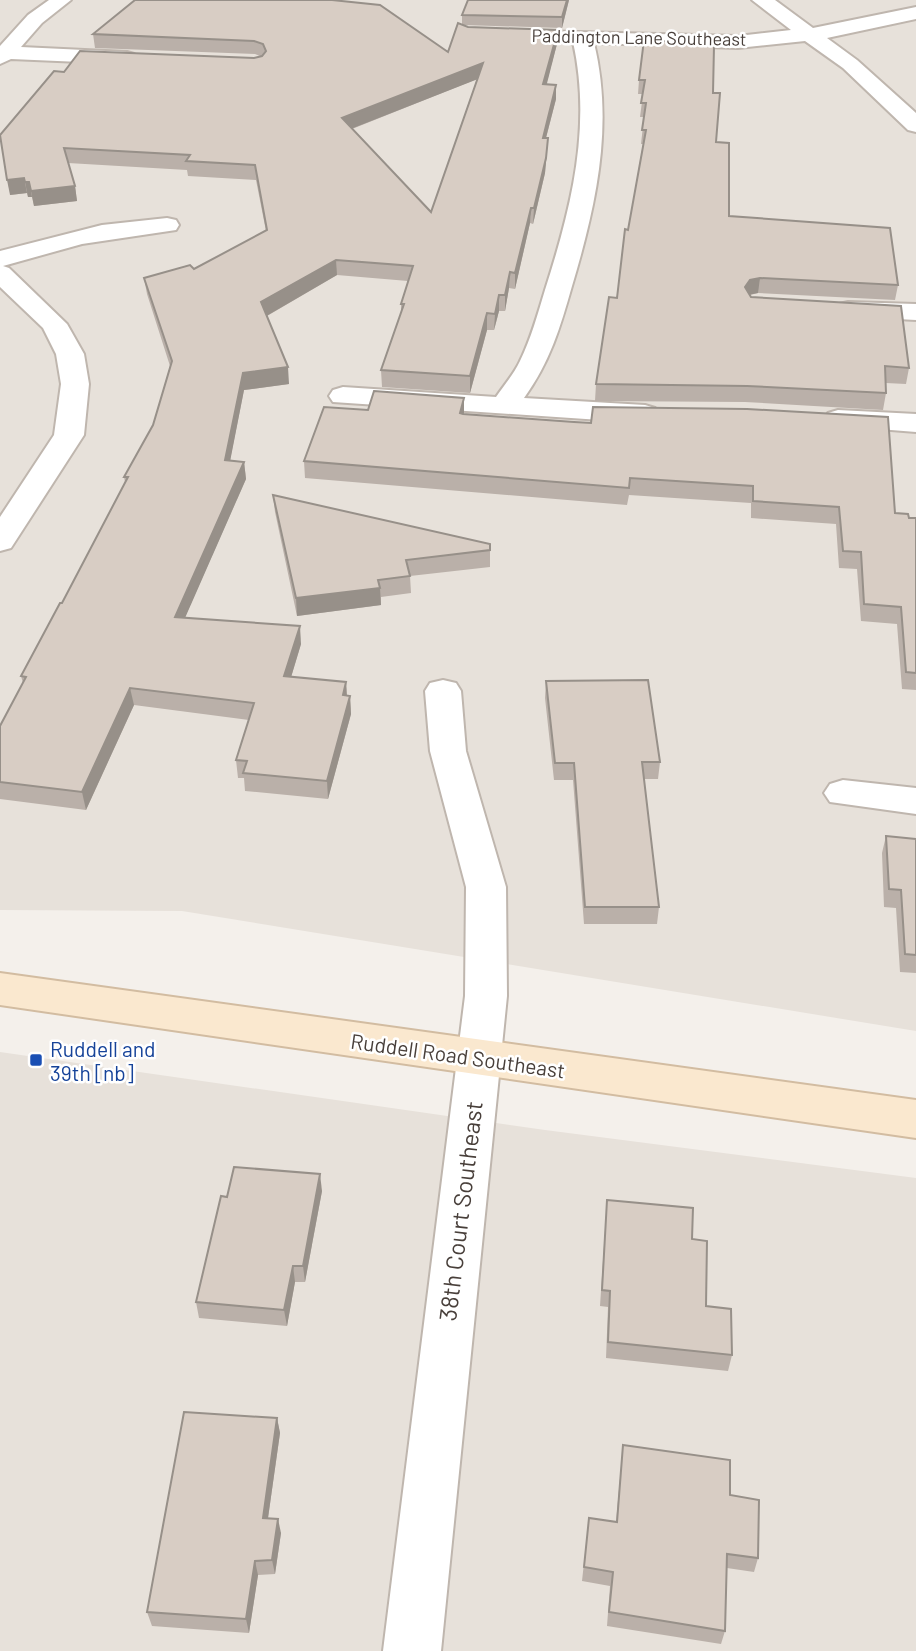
<svg xmlns="http://www.w3.org/2000/svg" width="916" height="1651" font-family="Barlow,sans-serif">
<style>
.residential{fill:#e7e1da}
.lines{fill:none;stroke-linecap:round;stroke-linejoin:round}
.street-casing{stroke:#bfb6ae;stroke-width:4}
.secondary-casing{stroke:#d2bca1;stroke-width:4}
.street{fill:#fff;fill-rule:evenodd}
.secondary{fill:#fae8cf;fill-rule:evenodd}
.wall{fill:#bab0a9;fill-rule:evenodd}
.shaded-wall{fill:#979089}
.building{fill:#d8cdc4;stroke:#979089;stroke-width:2;fill-rule:evenodd}
.transit-dot{fill:#1a4fb4;stroke:#fff;stroke-width:2.5}
.labels{text-anchor:middle;dominant-baseline:central;stroke-width:5;stroke-linejoin:round;paint-order:stroke}
.far-street-label{font-size:18px;fill:#483f3a;stroke:#fff}
.transit-label{font-size:21px;fill:#164399;stroke:#fff;text-anchor:start}
.street-label{font-size:21px;fill:#483f3a;stroke:#fff}
.near-street-label{font-size:24px;fill:#483f3a;stroke:#fff}
</style>
<rect width="100%" height="100%" fill="#f4f0eb"/>
<g class="residential">
<polygon points="0,0 916,0 916,1031 182,911 0,910"/>
<polygon points="0,1052 545,1130 916,1178 916,1651 0,1651"/>
</g>
<g class="lines">
<defs>
<g id="street">
<polygon points="49,0 71,0 42,23 21,47 127,52 134,54 137,58 134,62 127,64 11,59 0,64 0,46 28,15"/>
<path d="M752,0H775L813,28L916,7V19L827,38L857,60L916,113V132L908,130L843,68L805,41L738,48L594,43C614,125 596,206 572,286C560,328 550,362 524,398L645,405L655,408L659,414L655,420L645,423L333,402L329,396L333,390L343,387L496,397C504,385 514,374 520,361C531,339 538,313 545,290C571,209 592,127 573,42L504,40L497,38L494,34L497,30L738,36L791,30Z"/>
<polygon points="167,218 176,220 179,225 176,230 82,244 3,266 9,268 67,324 84,354 89,384 84,435 11,548 0,551 0,517 54,435 61,384 56,354 43,328 0,287 0,251 102,225"/>
<polygon points="848,302 916,304 916,320 839,316 835,310 839,304"/>
<polygon points="838,410 916,414 916,432 828,425 823,419 828,413"/>
<polygon points="443,680 456,683 461,691 466,751 506,887 507,996 441,1651 383,1651 465,996 466,887 430,751 425,691 430,683"/>
<polygon points="843,780 916,788 916,814 830,802 824,793 830,784"/>
</g>
<polygon id="secondary" points="0,973 916,1100 916,1138 0,1005"/>
</defs>
<use href="#street" class="street-casing"/>
<use href="#secondary" class="secondary-casing"/>
<use href="#street" class="street"/>
<use href="#secondary" class="secondary"/>
</g>
<g class="wall">
<path d="M135,0L448,52L462,25V15L569,0L562,28L464,25L468,27L558,30L557,44L546,85L556,99L546,138H548L545,173L533,224L530,223L515,289L509,288L505,311H499L494,330H487L470,393L382,387L381,370L401,313V304L408,281L337,275L267,316L289,384L244,390L230,460L244,462L246,479L185,617L301,644L291,677L346,682L347,696H350L351,714L328,799L245,791L244,778H238L236,760L249,720L134,705L86,810L0,799V726L23,683L21,676L62,603L125,482L124,477L153,425L170,366L147,294L144,278L194,269L266,231L256,180L188,176L187,170L68,163L75,186L77,201L34,206L32,197H28L27,193L10,195L64,72L254,58L260,56L255,54L95,48L93,34ZM477,79L431,212L352,129Z"/>
<polygon points="702,46 713,93 716,142 729,216 898,285 895,300 758,293 750,295 751,297 909,368 906,384 886,383 886,393 883,410 745,402 595,401 596,384 617,298 628,230 643,144 641,144 644,117 640,117 643,94 638,94 639,80"/>
<polygon points="464,414 895,513 909,518 916,518 916,690 902,689 897,624 861,621 857,569 839,568 836,524 751,518 751,503 629,495 627,505 305,478 304,461"/>
<polygon points="273,495 490,544 490,567 410,576 411,593 381,597 381,605 297,616 275,512"/>
<polygon points="546,681 660,762 658,779 644,779 659,907 657,924 584,924 573,780 554,780 545,698"/>
<polygon points="886,836 916,839 916,973 900,972 896,908 884,907 882,853"/>
<polygon points="322,1191 305,1282 295,1282 287,1326 199,1318 196,1302 227,1197"/>
<polygon points="607,1200 692,1239 706,1306 732,1355 728,1371 606,1358 608,1307 600,1306"/>
<polygon points="277,1418 280,1433 268,1518 281,1533 275,1574 258,1575 249,1633 152,1626 147,1612"/>
<polygon points="623,1445 730,1495 758,1558 754,1572 727,1568 725,1631 721,1644 607,1626 610,1586 582,1581 589,1518 616,1522"/>
</g>
<g class="shaded-wall">
<polygon points="567,0 569,0 562,28 562,17"/>
<polygon points="558,30 557,44 543,99 543,84"/>
<polygon points="483,63 483,77 343,132 342,118"/>
<polygon points="556,85 556,99 542,153 543,138"/>
<polygon points="548,138 545,173 533,224 534,208"/>
<polygon points="24,178 27,193 10,195 7,180"/>
<polygon points="25,182 29,182 32,197 28,197"/>
<polygon points="75,186 77,201 34,206 31,191"/>
<polygon points="531,208 530,223 515,289 515,273"/>
<polygon points="336,260 337,275 263,318 261,302"/>
<polygon points="510,272 509,288 505,311 505,295"/>
<polygon points="760,278 758,293 748,295 745,287 750,280"/>
<polygon points="499,295 499,311 494,330 495,314"/>
<polygon points="487,313 487,330 470,393 470,376"/>
<polygon points="288,367 289,384 244,390 227,477 225,460 243,373"/>
<polygon points="464,398 464,414 460,413"/>
<polygon points="244,462 246,479 178,634 175,617"/>
<polygon points="380,588 381,605 297,616 296,598"/>
<polygon points="300,626 301,644 286,694 284,676"/>
<polygon points="346,682 347,699 343,695"/>
<polygon points="130,688 134,705 86,810 82,792"/>
<polygon points="350,696 351,714 328,799 327,781"/>
<polygon points="320,1174 322,1191 305,1282 303,1266"/>
<polygon points="293,1266 295,1282 287,1326 284,1310"/>
<polygon points="277,1418 280,1433 266,1532 263,1518"/>
<polygon points="278,1519 281,1533 275,1574 272,1560"/>
<polygon points="255,1561 258,1575 249,1633 246,1619"/>
</g>
<g class="building">
<path d="M135,0H332L380,5L448,52L458,23L468,27L558,30L543,84L556,85L543,138H548L546,158L534,208H531L515,273L510,272L505,295H499L495,314L487,313L470,376L381,370L404,304H401L413,266L336,260L261,302L288,367L243,373L225,460L244,462L175,617L300,626L284,676L346,682L343,695L350,696L327,781L243,773L247,761L236,760L254,703L130,688L82,792L0,782V726L26,677L21,676L60,603H62L128,477H124L153,425L172,361L144,278L190,265L194,269L267,230L255,165L186,161L190,155L64,148L75,186L31,191L29,182H25L24,178L7,180L0,135L54,71L64,72L80,51L254,58L262,56L266,51L263,44L254,41L93,34ZM483,63L431,212L342,118Z"/>
<polygon points="468,0 567,0 562,17 462,15"/>
<polygon points="644,40 702,43 702,46 714,46 713,93 720,93 716,142 729,143 729,216 890,228 898,285 760,278 750,280 745,287 751,297 901,306 909,368 885,366 886,393 747,386 596,384 609,297 617,298 625,229 628,230 646,130 642,130 646,103 641,103 645,80 639,80"/>
<polygon points="374,391 464,398 460,413 463,414 574,422 591,423 593,407 747,409 888,417 895,513 908,514 909,518 916,518 916,673 906,672 901,607 864,604 861,552 843,551 839,507 753,501 753,486 630,478 629,488 304,461 324,407 368,410"/>
<polygon points="273,495 490,544 490,550 406,560 410,576 378,580 380,588 296,598"/>
<polygon points="648,680 660,762 642,762 659,907 585,907 574,763 555,763 546,681"/>
<polygon points="886,836 916,839 916,955 905,954 901,890 889,889"/>
<polygon points="234,1167 320,1174 303,1266 293,1266 284,1310 196,1302 221,1196 227,1197"/>
<polygon points="607,1200 693,1208 692,1239 707,1241 706,1306 731,1309 732,1355 608,1342 610,1291 602,1290"/>
<polygon points="184,1412 277,1418 263,1518 278,1519 272,1560 255,1561 246,1619 147,1612"/>
<polygon points="623,1445 730,1460 730,1495 759,1500 758,1558 727,1554 725,1631 609,1612 613,1572 584,1567 589,1518 617,1522"/>
</g>
<rect class="transit-dot" x="29" y="1053" width="14" height="14" rx="3.5"/>
<g class="labels">
<g class="far-street-label">
<text transform="translate(639 37) rotate(1)">Paddington Lane Southeast</text>
</g>
<g class="transit-label">
<text x="50" y="1048">Ruddell and<tspan x="50" dy="24">39th [nb]</tspan></text>
</g>
<g class="street-label">
<text transform="translate(458 1055) rotate(8)">Ruddell Road Southeast</text>
</g>
<g class="near-street-label">
<text transform="translate(460 1211) rotate(-83)">38th Court Southeast</text>
</g>
</g>
</svg>
